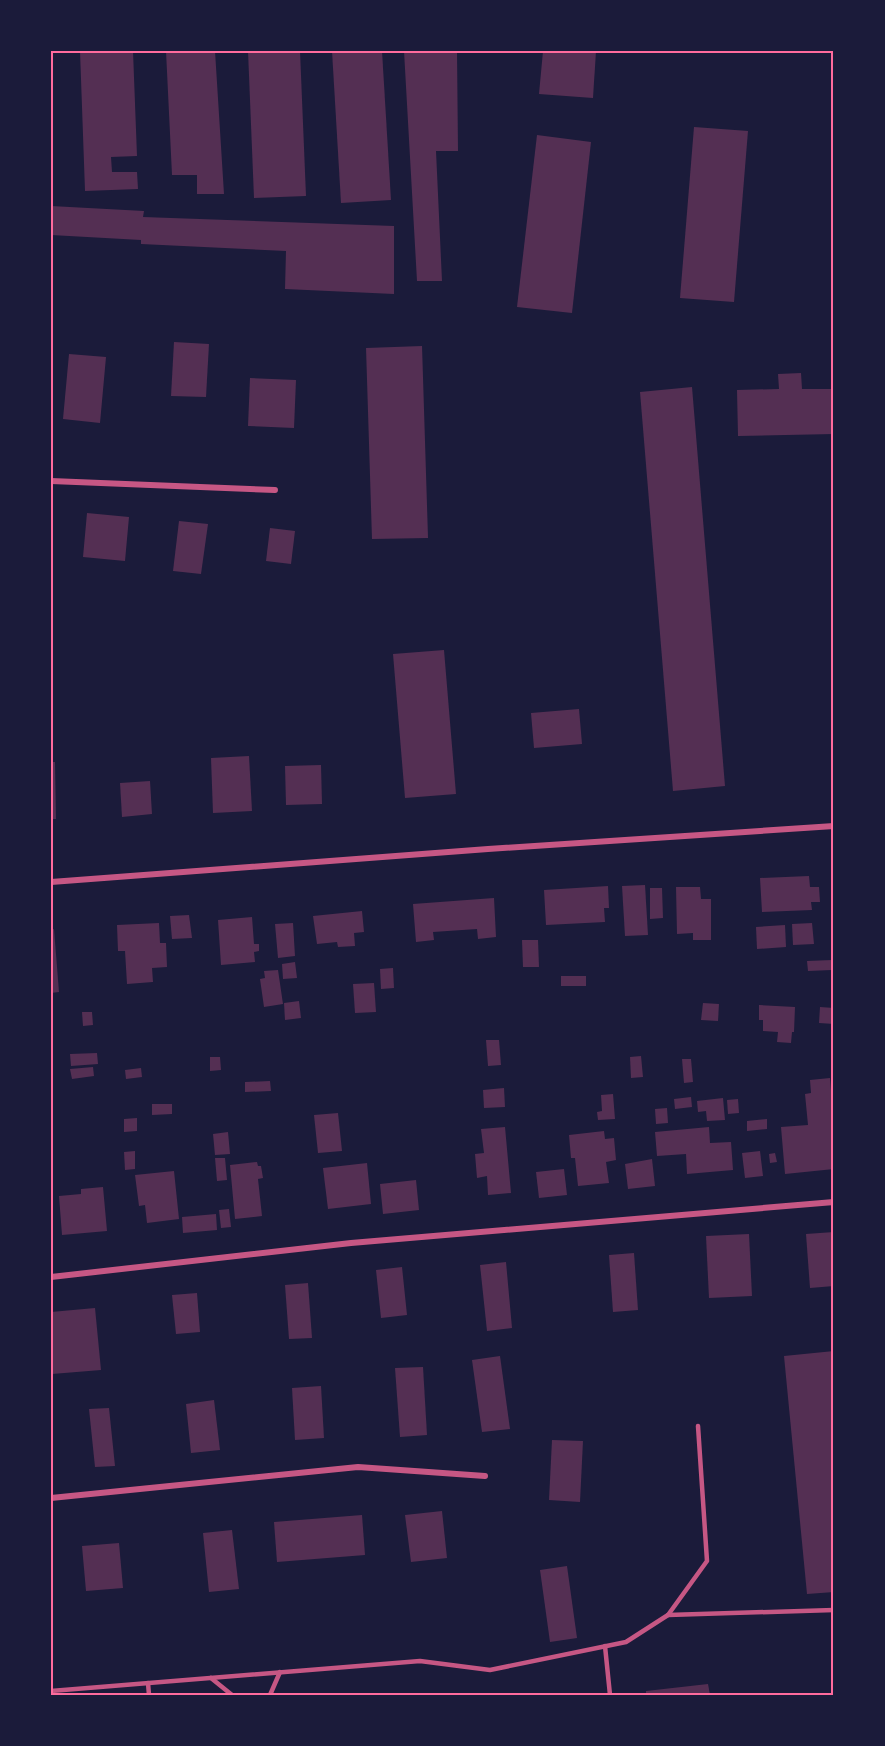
<svg xmlns="http://www.w3.org/2000/svg" width="885" height="1746" font-family="'Crimson Pro',serif">
<style>
.building{fill:#542f53}
.lines{fill:none;stroke-linecap:round;stroke-linejoin:round}
.service{stroke:#c65784;stroke-width:4.5}
.minor{stroke:#c65784;stroke-width:6}
.neatline{fill:none;stroke:#ff6b9d;stroke-width:2}
</style>
<rect width="100%" height="100%" fill="#1b1b3a"/>
<g class="building">
<polygon points="80,51 133,51 137,156 111,157 112,172 137,172 138,189 85,191"/>
<polygon points="166,51 215,51 224,194 197,194 197,175 172,175"/>
<polygon points="248,51 300,51 306,196 254,198"/>
<polygon points="332,51 382,51 391,200 341,203"/>
<polygon points="404,51 457,51 458,151 436,151 442,281 417,281"/>
<polygon points="543,51 596,51 593,98 539,94"/>
<polygon points="694,127 748,131 734,302 680,298"/>
<polygon points="537,135 591,142 572,313 517,307"/>
<polygon points="51,206 144,211 143,217 394,226 394,294 285,289 286,251 141,244 141,240 51,235"/>
<polygon points="174,342 209,344 206,397 171,396"/>
<polygon points="422,346 428,538 372,539 366,348"/>
<polygon points="69,354 106,357 100,423 63,419"/>
<polygon points="801,373 802,389 834,389 834,434 738,436 737,390 779,389 778,374"/>
<polygon points="250,378 296,380 294,428 248,426"/>
<polygon points="692,387 725,786 673,791 640,392"/>
<polygon points="87,513 129,517 125,561 83,557"/>
<polygon points="179,521 208,524 201,574 173,571"/>
<polygon points="270,528 295,531 291,564 266,561"/>
<polygon points="444,650 456,794 405,798 393,654"/>
<polygon points="579,709 582,744 534,748 531,713"/>
<polygon points="249,756 252,811 213,813 211,758"/>
<polygon points="51,762 55,762 56,819 51,819"/>
<polygon points="321,765 322,804 286,805 285,766"/>
<polygon points="150,781 152,814 122,817 120,783"/>
<polygon points="809,876 810,887 819,887 820,902 811,902 812,910 762,912 760,878"/>
<polygon points="645,885 648,935 625,936 622,886"/>
<polygon points="608,886 609,908 604,908 605,922 546,925 544,890"/>
<polygon points="676,887 700,887 701,899 711,899 711,940 693,940 693,933 677,934"/>
<polygon points="650,888 662,888 663,918 650,919"/>
<polygon points="494,898 496,937 478,939 477,929 433,932 434,940 416,942 413,904"/>
<polygon points="362,911 364,932 354,933 355,946 338,947 337,942 317,944 313,916"/>
<polygon points="189,915 192,938 172,939 170,916"/>
<polygon points="252,917 254,944 259,944 259,951 254,952 255,962 221,965 218,920"/>
<polygon points="159,923 160,943 166,943 167,967 152,968 153,982 127,984 125,951 118,951 117,925"/>
<polygon points="293,923 295,956 278,958 275,924"/>
<polygon points="812,923 814,944 793,945 792,924"/>
<polygon points="785,925 786,947 757,949 756,927"/>
<polygon points="54,929 59,992 51,993 51,930"/>
<polygon points="522,940 538,940 539,967 523,967"/>
<polygon points="832,960 832,970 808,971 807,961"/>
<polygon points="295,962 297,978 283,979 282,964"/>
<polygon points="393,968 394,988 381,989 380,969"/>
<polygon points="278,970 283,1004 264,1007 260,979 265,978 264,971"/>
<rect x="561" y="976" width="25" height="10"/>
<polygon points="374,983 376,1012 355,1013 353,984"/>
<polygon points="299,1001 301,1018 285,1020 284,1003"/>
<polygon points="703,1003 719,1004 718,1021 701,1020"/>
<polygon points="759,1005 795,1007 794,1032 792,1032 791,1043 777,1042 778,1032 763,1031 763,1020 759,1020"/>
<polygon points="820,1007 834,1008 834,1024 819,1023"/>
<polygon points="82,1012 92,1012 93,1025 83,1026"/>
<polygon points="486,1040 499,1040 501,1065 488,1066"/>
<polygon points="97,1053 98,1064 71,1066 70,1054"/>
<polygon points="641,1056 643,1077 631,1078 630,1057"/>
<polygon points="210,1057 220,1057 221,1070 210,1071"/>
<polygon points="682,1059 691,1059 693,1082 684,1083"/>
<polygon points="93,1067 94,1076 72,1079 70,1069"/>
<polygon points="141,1068 142,1077 126,1079 125,1070"/>
<polygon points="830,1078 831,1090 834,1090 834,1169 785,1174 781,1127 808,1125 805,1094 811,1093 810,1080"/>
<polygon points="270,1081 271,1091 245,1092 245,1082"/>
<polygon points="504,1088 505,1107 484,1108 483,1090"/>
<polygon points="613,1094 615,1119 598,1120 597,1112 602,1111 601,1095"/>
<polygon points="691,1097 692,1107 675,1109 674,1099"/>
<polygon points="723,1098 725,1120 707,1121 706,1111 698,1112 697,1101"/>
<polygon points="738,1099 739,1113 728,1114 727,1100"/>
<polygon points="152,1104 172,1104 172,1114 152,1115"/>
<polygon points="667,1108 668,1123 656,1124 655,1109"/>
<polygon points="338,1113 342,1151 318,1153 314,1115"/>
<polygon points="137,1118 137,1131 124,1132 124,1119"/>
<polygon points="767,1119 767,1129 747,1131 747,1121"/>
<polygon points="505,1127 511,1193 488,1195 487,1176 477,1178 475,1154 484,1153 481,1129"/>
<polygon points="709,1127 710,1143 731,1142 733,1170 687,1174 686,1154 657,1156 655,1132"/>
<polygon points="604,1131 605,1139 614,1138 616,1160 606,1162 609,1183 578,1186 575,1158 571,1158 569,1135"/>
<polygon points="228,1132 230,1154 215,1155 213,1134"/>
<polygon points="135,1151 135,1169 125,1170 124,1152"/>
<polygon points="760,1151 763,1176 745,1178 742,1153"/>
<polygon points="775,1153 777,1162 770,1163 769,1154"/>
<polygon points="215,1158 225,1158 227,1180 217,1181"/>
<polygon points="652,1159 655,1186 628,1189 625,1164"/>
<polygon points="257,1162 258,1166 261,1166 263,1178 258,1179 262,1216 235,1219 230,1165"/>
<polygon points="367,1163 371,1204 328,1209 323,1168"/>
<polygon points="564,1169 567,1195 539,1198 536,1172"/>
<polygon points="174,1171 179,1219 147,1223 145,1205 139,1206 135,1175"/>
<polygon points="416,1180 419,1210 383,1214 380,1184"/>
<polygon points="103,1187 107,1231 62,1235 59,1196 81,1194 81,1189"/>
<polygon points="229,1209 231,1227 221,1228 219,1210"/>
<polygon points="216,1214 217,1230 183,1233 182,1217"/>
<polygon points="834,1232 834,1286 810,1288 806,1234"/>
<polygon points="749,1234 752,1296 709,1298 706,1236"/>
<polygon points="634,1253 638,1310 613,1312 609,1255"/>
<polygon points="506,1262 512,1328 487,1331 480,1265"/>
<polygon points="402,1267 407,1315 381,1318 376,1270"/>
<polygon points="308,1283 312,1338 289,1339 285,1285"/>
<polygon points="197,1293 200,1332 176,1334 172,1295"/>
<polygon points="95,1308 101,1370 52,1374 51,1312"/>
<polygon points="834,1351 834,1592 807,1594 784,1356"/>
<polygon points="500,1356 510,1429 482,1432 472,1360"/>
<polygon points="423,1367 427,1435 400,1437 395,1368"/>
<polygon points="321,1386 324,1438 295,1440 292,1388"/>
<polygon points="214,1400 220,1450 191,1453 186,1404"/>
<polygon points="109,1408 115,1466 95,1467 89,1409"/>
<polygon points="552,1440 583,1441 580,1502 549,1500"/>
<polygon points="442,1511 447,1558 411,1562 405,1515"/>
<polygon points="362,1515 365,1555 277,1562 274,1522"/>
<polygon points="232,1530 239,1589 209,1592 203,1533"/>
<polygon points="119,1543 123,1588 86,1591 82,1546"/>
<polygon points="567,1566 577,1638 550,1642 540,1570"/>
<polygon points="708,1684 710,1695 646,1695 646,1691"/>
</g>
<g class="lines">
<g class="service">
<polyline points="668,1615 834,1610"/>
<polyline points="605,1646 610,1695"/>
<polyline points="211,1678 232,1695"/>
<polyline points="148,1683 149,1695"/>
<polyline points="51,1691 420,1661 490,1670 626,1642 668,1615 707,1561 698,1426"/>
<polyline points="270,1695 280,1672"/>
</g>
<g class="minor">
<polyline points="51,481 275,490"/>
<polyline points="51,882 488,849 834,826"/>
<polyline points="51,1277 351,1243 834,1202"/>
<polyline points="51,1498 358,1467 485,1476"/>
</g>
</g>
<rect width="885" height="1746" fill="none" stroke="#1b1b3a" stroke-width="105"/>
<rect x="52" y="52" width="780" height="1642" class="neatline"/>
</svg>
